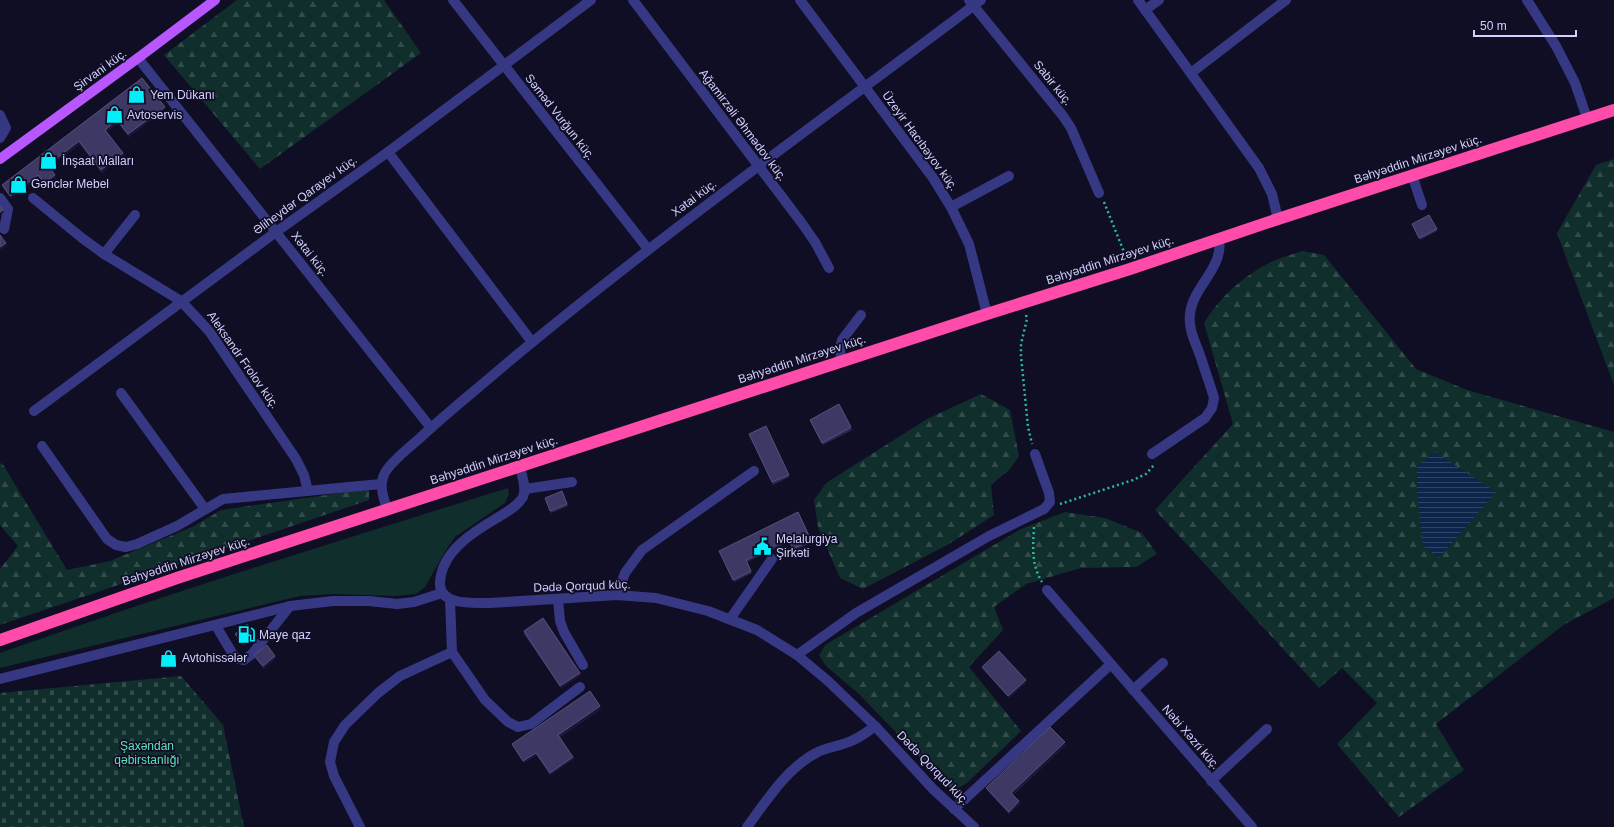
<svg xmlns="http://www.w3.org/2000/svg" width="1614" height="827" font-family="Arial,sans-serif">
<style>
.grass{fill:#102e2b}
.forest{fill:url(#forest-firs)}
.cemetery{fill:url(#cemetery-stones)}
.water{fill:url(#water-rules)}
.lines{fill:none;stroke-linecap:round;stroke-linejoin:round}
.path{stroke:#2cb8a8;stroke-width:2.5;stroke-dasharray:2 3;stroke-linecap:butt}
.minor{stroke:#373884;stroke-width:10}
.major{stroke:#b857ff;stroke-width:10}
.highway{stroke:#ff4baa;stroke-width:12}
.wall{fill:#2d2652}
.shaded-wall{fill:#1a1538}
.building{fill:#3e3865;stroke:#56507d}
.labels{text-anchor:middle;dominant-baseline:central;stroke-width:3.5;stroke-linejoin:round;paint-order:stroke}
.street-label{font-size:12px;fill:#d3d0ff;stroke:#100e24}
.poi-label{font-size:12px;fill:#d3d0ff;stroke:#100e24;text-anchor:start}
.park-label{font-size:12px;fill:#59e2b9;stroke:#100e24}
</style>
<defs>
<pattern id="forest-firs" width="22" height="20" patternUnits="userSpaceOnUse"><rect width="22" height="20" fill="#102e2b"/><path d="M5 1l3.5 6h-7zM16 11l3.5 6h-7z" fill="#324b4b"/></pattern>
<pattern id="cemetery-stones" width="16" height="16" patternUnits="userSpaceOnUse"><rect width="16" height="16" fill="#102e2b"/><path d="M2 7V4a2 2 0 0 1 4 0v3zM10 15v-3a2 2 0 0 1 4 0v3z" fill="#324b4b"/></pattern>
<pattern id="water-rules" width="6" height="5" patternUnits="userSpaceOnUse"><rect width="6" height="5" fill="#0b264a"/><path d="M0 2.5h6" fill="none" stroke="#2e4465"/></pattern>
</defs>
<rect width="100%" height="100%" fill="#100e24"/>
<path class="grass" d="M508,488L509,494L505,503L455,537L446,550L425,587L416,594L395,596L332,594L300,596L0,668V653C168,593 338,541 508,488Z"/>
<g class="forest">
<polygon points="237,0 384,0 421,53 260,169 164,55"/>
<polygon points="1614,159 1614,385 1557,233 1596,165"/>
<path d="M1302,251L1324,255L1416,369L1467,390L1614,432V598L1565,624L1436,724L1464,770L1399,817L1337,744L1377,703L1342,668L1319,688L1155,510L1233,424L1204,323C1220,297 1242,277 1269,263C1279,258 1291,255 1302,251Z"/>
<polygon points="981,394 1010,410 1019,456 1010,469 991,485 994,515 949,544 863,589 840,578 818,527 814,500 826,483 927,419"/>
<polygon points="2,463 67,570 110,561 192,527 221,510 369,489 369,500 0,625 0,569 18,546 0,525 0,464"/>
<polygon points="1065,512 1105,518 1142,533 1157,554 1136,567 1081,568 1026,584 994,607 1003,630 969,667 1021,731 967,783 953,791 859,694 826,666 819,655 825,645 1021,529"/>
</g>
<polygon class="cemetery" points="181,676 223,725 244,827 0,827 0,693"/>
<polygon class="water" points="1435,452 1496,492 1439,558 1423,546 1417,493 1417,466"/>
<g class="lines">
<g class="path">
<polyline points="1104,202 1126,257"/>
<polyline points="1026,315 1027,319 1021,344 1021,356 1028,427 1032,444"/>
<polyline points="1060,504 1133,480 1146,474 1154,465"/>
<path d="M1034,527C1033,547 1031,564 1042,582"/>
</g>
<g class="minor">
<polyline points="453,0 648,249"/>
<polyline points="633,0 801,222 815,242 829,268"/>
<polyline points="800,0 933,178 951,207 969,244 987,314"/>
<polyline points="969,0 1063,116 1071,128 1099,193"/>
<polyline points="1138,0 1259,168 1272,194 1278,219"/>
<polyline points="1527,0 1556,46 1575,83 1587,118"/>
<polyline points="1145,10 1159,0"/>
<polyline points="138,58 431,428"/>
<polyline points="1191,73 1286,0"/>
<polyline points="0,115 6,128 0,138"/>
<polyline points="388,152 532,342"/>
<polyline points="1412,175 1422,205"/>
<polyline points="0,198 8,209 4,229"/>
<polyline points="33,198 82,238 104,254 181,301 209,331 296,459 304,475 308,491"/>
<polyline points="951,207 1009,176"/>
<polyline points="104,254 135,215"/>
<polyline points="841,361 840,348 842,340 861,315"/>
<polyline points="121,393 205,509"/>
<polyline points="34,411 276,232 388,152 591,0"/>
<polyline points="42,446 107,539 116,545 126,547 137,544 177,526 223,499 381,484"/>
<path d="M1152,454L1205,418L1212,408L1214,398C1210,384 1205,371 1201,358C1196,343 1188,330 1190,314C1193,286 1224,268 1219,239"/>
<path d="M520,467C522,477 527,488 523,497C517,507 506,512 497,518C473,532 442,551 440,582C438,606 474,603 490,603L617,595L656,598L708,611L757,630L797,655L828,681L875,726L933,789L974,827"/>
<polyline points="525,489 572,482"/>
<path d="M387,509C383,496 378,484 386,471C395,458 409,448 421,437C448,412 477,389 506,364C659,236 822,120 981,0"/>
<polyline points="1047,590 1252,827"/>
<polyline points="617,595 625,573 642,550 754,471"/>
<polyline points="450,599 452,652 485,700 508,722 518,727 531,724 580,687"/>
<polyline points="558,599 560,621 564,632 583,665"/>
<polyline points="730,619 772,559"/>
<polyline points="216,626 234,656 239,659 244,660 252,654 290,606"/>
<polyline points="797,655 856,613 989,536 1044,509 1050,502 1049,493 1035,454"/>
<polyline points="0,679 290,606 333,601 369,601 397,604 414,602 442,593"/>
<polyline points="1133,690 1163,663"/>
<polyline points="1211,781 1267,729"/>
<polyline points="954,809 1111,664"/>
<polyline points="360,827 334,776 330,762 334,742 345,725 378,693 400,676 452,652"/>
<path d="M747,827C767,800 786,769 816,753C824,748 834,747 843,744C855,741 865,734 875,726"/>
</g>
<polyline class="major" points="0,159 138,58 215,0"/>
<polyline class="highway" points="0,640 177,578 987,314 1130,269 1278,219 1614,110"/>
</g>
<g class="wall">
<polygon points="142,78 165,107 165,109 129,137 118,123 106,132 123,153 124,155 102,173 80,144 49,167 55,175 56,177 45,186 39,177 11,198 3,187 2,185"/>
<polygon points="1412,224 1437,229 1437,231 1420,240"/>
<polygon points="810,420 851,427 852,430 823,445"/>
<polygon points="750,436 789,475 789,477 773,485"/>
<polygon points="562,491 568,506 551,513 545,498"/>
<polygon points="798,512 812,542 794,551 789,542 747,562 752,573 734,582 720,553"/>
<polygon points="524,631 580,673 581,675 561,688 524,634"/>
<polygon points="235,634 256,636 244,646 236,636"/>
<polygon points="254,655 275,656 276,658 264,669 255,658"/>
<polygon points="982,667 1026,683 1009,698 983,669"/>
<polygon points="601,709 560,737 574,759 550,775 537,755 524,763 513,746 512,744"/>
<polygon points="1066,745 1013,795 1020,804 1009,814 987,790 986,788"/>
</g>
<g class="shaded-wall">
<polygon points="165,107 165,109 129,137 128,134"/>
<polygon points="117,120 118,123 106,132 105,130"/>
<polygon points="79,141 80,144 49,168 48,165"/>
<polygon points="123,153 124,155 102,173 101,170"/>
<polygon points="38,175 39,177 11,198 10,196"/>
<polygon points="55,175 56,177 45,186 44,183"/>
<polygon points="3,210 4,212 0,215 0,212"/>
<polygon points="6,243 7,246 0,250 0,247"/>
<polygon points="255,634 256,636 244,646 244,644"/>
<polygon points="275,656 276,658 264,669 263,666"/>
<polygon points="580,673 581,675 561,688 560,686"/>
<polygon points="1026,680 1026,683 1009,698 1008,696"/>
<polygon points="600,706 601,709 559,737 558,735"/>
<polygon points="1065,742 1066,745 1012,795 1011,793"/>
<polygon points="536,753 537,755 524,763 523,761"/>
<polygon points="573,757 574,759 550,775 550,773"/>
<polygon points="1019,801 1020,804 1009,814 1009,812"/>
</g>
<g class="building">
<polygon points="142,78 165,107 128,134 117,120 105,130 123,153 101,170 79,141 48,165 55,175 44,183 38,175 10,196 2,185"/>
<polygon points="0,206 3,210 0,212"/>
<polygon points="1429,215 1437,229 1419,238 1412,224"/>
<polygon points="0,235 6,243 0,247"/>
<polygon points="839,404 851,427 822,443 810,420"/>
<polygon points="766,426 789,475 772,482 749,434"/>
<polygon points="562,491 567,504 550,511 545,498"/>
<polygon points="798,512 811,540 793,549 788,539 746,560 751,571 733,580 719,551"/>
<polygon points="543,618 580,673 560,686 524,631"/>
<polygon points="247,624 255,634 244,644 235,634"/>
<polygon points="267,645 275,656 263,666 254,655"/>
<polygon points="999,651 1026,680 1008,696 982,667"/>
<polygon points="590,691 600,706 558,735 573,757 550,773 536,753 523,761 512,744"/>
<polygon points="1050,727 1065,742 1011,793 1019,801 1009,812 986,788"/>
</g>
<defs>
<symbol id="shop-bare" viewBox="-9 -9 18 18"><path d="M-5-2.5h2.3a2.7 3.5 0 0 1 5.4 0H5L5.5 6h-11ZM-1.5-2.5h3a1.5 2.3 0 0 0-3 0Z" fill="#00effb" stroke="#100e24" stroke-width="2.5" paint-order="stroke"/></symbol>
<symbol id="civic-bare" viewBox="-9 -9 18 18"><path d="M-.6-6.5H3V-4.5H.6V-3L4-1V1h2V6H-6V1h2V-1L-.6-3ZM-1.2 2.5V6h2.4V2.5Z" fill="#00effb" stroke="#100e24" stroke-width="2.5" paint-order="stroke"/></symbol>
<symbol id="fuel-bare" viewBox="-9 -9 18 18"><path d="M-5.5-6h7V0h2V4h1.3V-2.5L3-4.5l.8-.8L6-3V5H2.5V1h-1V6h-7ZM-4.2-4.7v3.2H.2V-4.7Z" fill="#00effb" stroke="#100e24" stroke-width="2.5" paint-order="stroke"/></symbol>
</defs>
<g fill-rule="evenodd">
<use href="#shop-bare" x="124" y="82" width="25" height="25"/>
<use href="#shop-bare" x="102" y="102" width="25" height="25"/>
<use href="#shop-bare" x="36" y="148" width="25" height="25"/>
<use href="#shop-bare" x="6" y="172" width="25" height="25"/>
<use href="#civic-bare" x="750" y="534" width="25" height="25"/>
<use href="#fuel-bare" x="234" y="622" width="25" height="25"/>
<use href="#shop-bare" x="156" y="646" width="25" height="25"/>
</g>
<g class="labels">
<g class="street-label">
<text transform="translate(100 70) rotate(-36)">Şirvani küç.</text>
<text transform="translate(1053 83) rotate(51)">Sabir küç.</text>
<text transform="translate(560 117) rotate(52)">Səməd Vurğun küç.</text>
<text transform="translate(743 125) rotate(53)">Ağamirzəli Əhmədov küç.</text>
<text transform="translate(920 141) rotate(54)">Üzeyir Hacıbəyov küç.</text>
<text transform="translate(1418 159) rotate(-18)">Bəhyəddin Mirzəyev küç.</text>
<text transform="translate(305 195) rotate(-36)">Əliheydər Qarayev küç.</text>
<text transform="translate(694 198) rotate(-37)">Xətai küç.</text>
<text transform="translate(310 254) rotate(52)">Xətai küç.</text>
<text transform="translate(1110 260) rotate(-18)">Bəhyəddin Mirzəyev küç.</text>
<text transform="translate(802 359) rotate(-18)">Bəhyəddin Mirzəyev küç.</text>
<text transform="translate(243 360) rotate(55)">Aleksandr Frolov küç.</text>
<text transform="translate(494 460) rotate(-18)">Bəhyəddin Mirzəyev küç.</text>
<text transform="translate(186 561) rotate(-18)">Bəhyəddin Mirzəyev küç.</text>
<text transform="translate(582 586) rotate(-2)">Dədə Qorqud küç.</text>
<text transform="translate(1191 737) rotate(49)">Nəbi Xəzri küç.</text>
<text transform="translate(933 768) rotate(46)">Dədə Qorqud küç.</text>
</g>
<g class="poi-label">
<text x="150" y="95">Yem Dükanı</text>
<text x="127" y="115">Avtoservis</text>
<text x="62" y="161">İnşaat Malları</text>
<text x="31" y="184">Gənclər Mebel</text>
<text x="776" y="539">Melalurgiya<tspan x="776" dy="14">Şirkəti</tspan></text>
<text x="259" y="635">Maye qaz</text>
<text x="182" y="658">Avtohissələr</text>
</g>
<g class="park-label">
<text x="147" y="746">Şaxəndan<tspan x="147" dy="14">qəbirstanlığı</tspan></text>
</g>
</g>
<path d="M1474 30v6h102v-6" fill="none" stroke="#d3d0ff" stroke-width="2"/>
<text x="1480" y="30" font-size="12" fill="#d3d0ff" stroke="#100e24" stroke-width="3" paint-order="stroke">50 m</text>
</svg>
